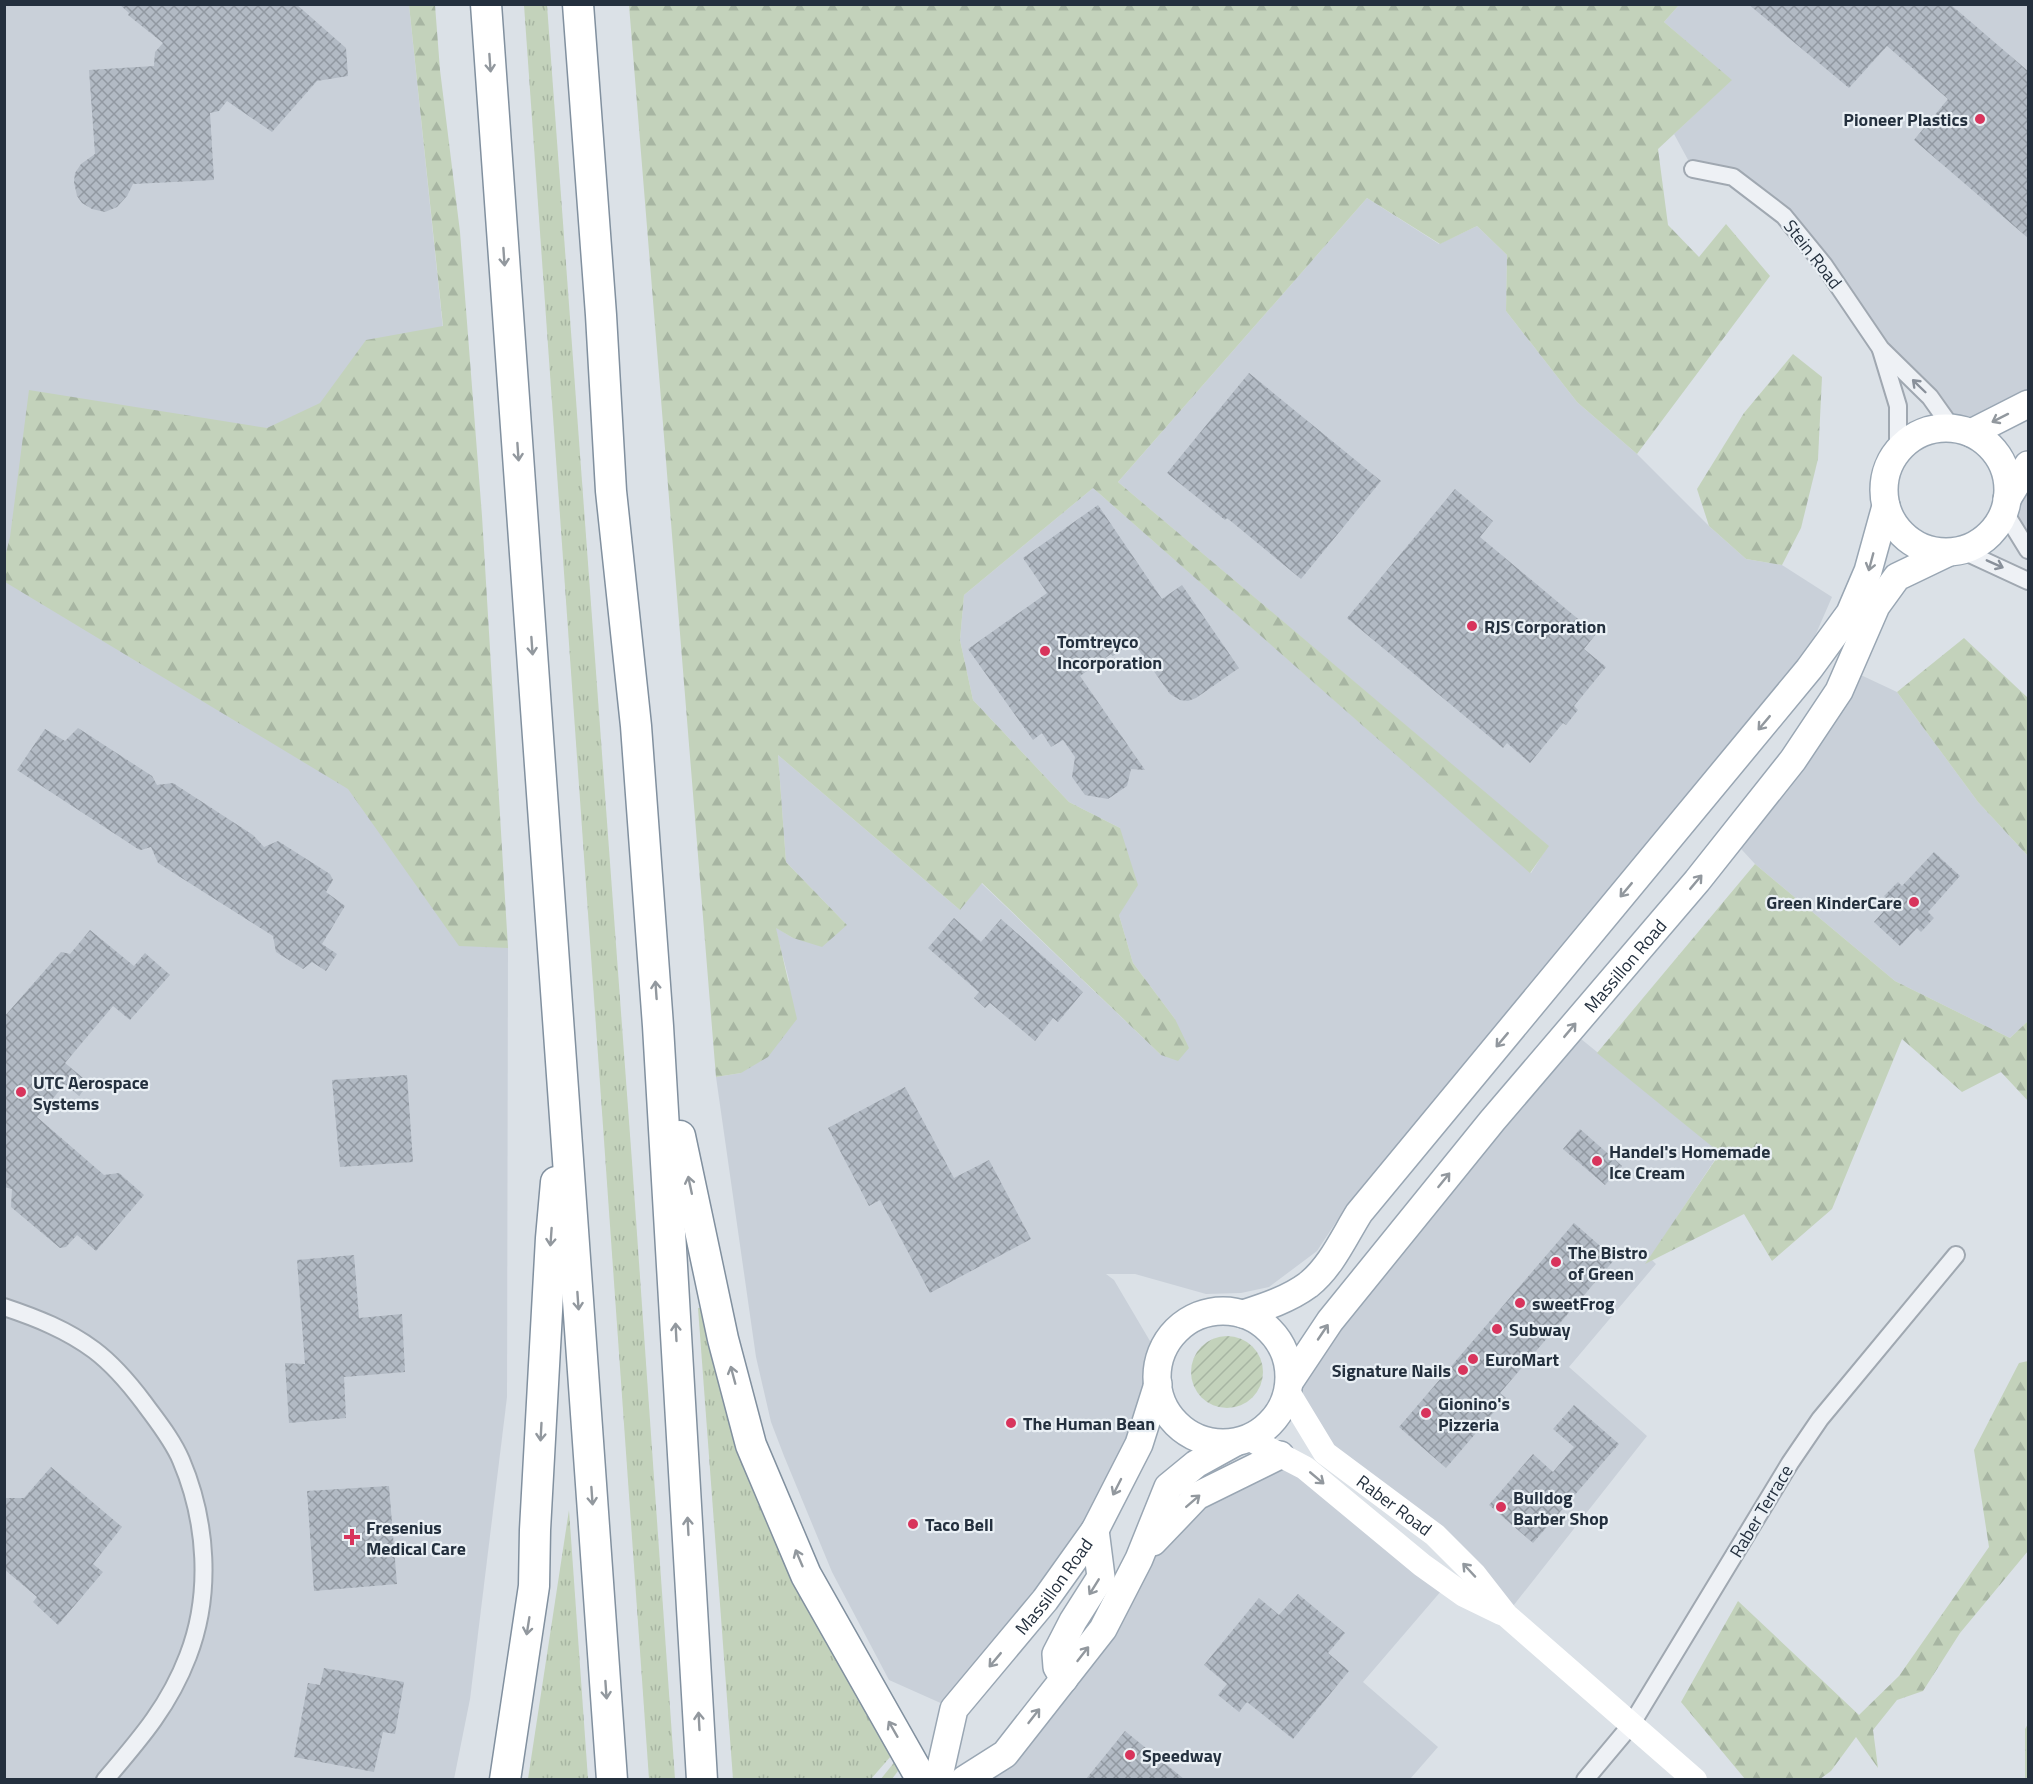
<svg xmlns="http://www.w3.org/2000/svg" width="2033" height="1784" font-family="'Titillium Web',sans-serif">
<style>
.built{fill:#c9d0d9}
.grass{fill:url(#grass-tufts)}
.forest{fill:url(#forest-firs)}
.garden{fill:url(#garden-furrows)}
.building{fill:url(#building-cross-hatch)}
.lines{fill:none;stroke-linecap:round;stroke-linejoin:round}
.street-casing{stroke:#a0a8b1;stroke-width:20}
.primary-casing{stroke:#99a6b3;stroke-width:30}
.highway-casing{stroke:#81909f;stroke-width:33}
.street{stroke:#eef1f5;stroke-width:16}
.secondary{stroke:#fff;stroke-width:24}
.primary{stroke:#fff;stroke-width:27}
.highway{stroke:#fff;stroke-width:30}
.oneway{stroke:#92989e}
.oneway2{stroke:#89909a}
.poi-dot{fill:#d8345c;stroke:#eaf0f5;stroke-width:2}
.labels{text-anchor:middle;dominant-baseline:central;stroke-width:4.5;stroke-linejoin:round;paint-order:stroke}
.poi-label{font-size:18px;font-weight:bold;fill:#24303e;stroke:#eaf0f5;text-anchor:start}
.street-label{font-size:18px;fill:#24303e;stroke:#eaf0f5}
</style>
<defs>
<pattern id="grass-tufts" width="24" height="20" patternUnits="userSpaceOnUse" patternTransform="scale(1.5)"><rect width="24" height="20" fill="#c3d2bb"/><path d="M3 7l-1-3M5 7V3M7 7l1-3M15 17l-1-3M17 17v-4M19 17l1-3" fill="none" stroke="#a7b5a2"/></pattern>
<pattern id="forest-firs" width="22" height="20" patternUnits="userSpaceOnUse" patternTransform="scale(1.5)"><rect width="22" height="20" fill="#c3d2bb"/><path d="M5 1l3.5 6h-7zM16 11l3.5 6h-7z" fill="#a7b5a2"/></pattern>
<pattern id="garden-furrows" width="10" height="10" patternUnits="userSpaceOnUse" patternTransform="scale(1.5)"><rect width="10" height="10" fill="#c3d2bb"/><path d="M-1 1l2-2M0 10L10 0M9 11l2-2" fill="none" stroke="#a7b5a2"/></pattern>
<pattern id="building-cross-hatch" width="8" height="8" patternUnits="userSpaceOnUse" patternTransform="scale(1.5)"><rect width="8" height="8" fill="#b2bac4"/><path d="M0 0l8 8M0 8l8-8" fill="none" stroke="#9198a1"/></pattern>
</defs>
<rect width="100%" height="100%" fill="#dbe1e7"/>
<g class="built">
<polygon points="5,5 409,5 508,948 507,1397 470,1699 454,1779 5,1780"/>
<polygon points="1679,5 2028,5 2028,404 1952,428 1881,349 1824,265 1733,177 1693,169 1674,134 1731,80 1664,22"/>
<polygon points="1367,198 1439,244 1477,226 1507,255 1506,311 1577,402 1637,454 1709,526 1746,559 1782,565 1832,597 1808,652 1340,1216 1317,1251 1269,1287 1241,1293 1206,1294 1135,1274 1106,1274 1114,1280 1160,1358 1157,1378 1139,1444 954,1709 889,1680 832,1572 784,1456 771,1422 756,1357 716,1077 741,1073 789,980 775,927 793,938 847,925 786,862 778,755 960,910 981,883 1161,1055 1175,1019 1133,963 1119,915 1120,828 1069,802 973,700 960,640 964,595 1093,488 1531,873 1548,846 1118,482"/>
<polygon points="2028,465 2028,550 2007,499"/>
<polygon points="1848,669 1897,692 1978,802 2028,856 2028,1021 2010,1038 1895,981 1755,864 1731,838"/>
<polygon points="1570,1030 1720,1152 1650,1258 1656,1264 1569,1367 1647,1436 1506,1615 1497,1605 1325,1453 1290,1381"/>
<polygon points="1280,1455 1448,1583 1363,1682 1438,1747 1410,1779 964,1780 1005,1753 1161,1531"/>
</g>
<g class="grass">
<polygon points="524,5 547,5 632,1162 675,1779 649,1779"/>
<polygon points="698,1308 703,1308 891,1756 871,1779 733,1779"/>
<polygon points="569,1510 588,1779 528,1779"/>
<polygon points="897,1759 898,1771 892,1779 880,1780"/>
</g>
<g class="forest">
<polygon points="409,5 435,5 440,70 460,232 482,516 508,948 459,946 348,789 5,582 5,557 10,537 29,390 267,428 320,403 366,340 443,326"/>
<polygon points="629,5 1679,5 1664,22 1732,80 1658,149 1668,225 1699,257 1726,224 1770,276 1637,454 1577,402 1506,311 1507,255 1477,226 1440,244 1367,198 1118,482 1549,846 1530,873 1093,488 964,595 960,640 973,700 1069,802 1120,828 1138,885 1119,915 1133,963 1175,1019 1189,1048 1178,1061 1161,1055 982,883 960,910 778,755 786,862 847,925 822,947 793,938 776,928 797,1019 768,1057 741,1073 716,1077"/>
<polygon points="1793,354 1822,377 1818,459 1801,528 1782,565 1746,559 1709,526 1697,489 1744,413"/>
<polygon points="1964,638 2028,698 2028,856 1978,802 1897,692"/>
<polygon points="1755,864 1895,981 2010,1038 2028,1021 2028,1101 2001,1072 1962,1092 1902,1039 1832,1209 1772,1261 1744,1214 1645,1264 1720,1153 1597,1053"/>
<polygon points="2028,1361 2028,1551 1960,1633 1923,1691 1897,1700 1873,1730 1878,1768 1856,1737 1831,1771 1820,1779 1745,1779 1681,1702 1738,1601 1859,1715 1899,1676 1989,1547 1974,1450 2019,1363"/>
<polygon points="2028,1724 2028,1779 2025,1779 2025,1729"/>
</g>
<circle class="garden" cx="1227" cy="1372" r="36"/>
<g class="building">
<polygon points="119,4 296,4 346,48 348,76 317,81 272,132 227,101 219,111 210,113 214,180 133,184 127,196 117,207 105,212 92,209 82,203 77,196 74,182 75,173 81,164 95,154 89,70 154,66 155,52 163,43 128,15 129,13"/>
<polygon points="1748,4 1950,4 2028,71 2028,238 1914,140 1948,99 1887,46 1849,88"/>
<polygon points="1249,373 1381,481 1301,579 1227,518 1225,520 1167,473"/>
<polygon points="1455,489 1493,521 1480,537 1596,634 1584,649 1606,667 1574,706 1578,710 1566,725 1563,723 1530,763 1507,743 1503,748 1347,618"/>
<polygon points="1098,505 1162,599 1182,585 1239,668 1196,698 1188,701 1180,700 1170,694 1133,642 1113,656 1111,654 1080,676 1145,770 1131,769 1127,786 1108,799 1085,795 1072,777 1075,757 1063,740 1051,747 1042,733 1033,740 968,649 1047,593 1023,558"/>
<polygon points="78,728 152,776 157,785 173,783 253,835 264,847 278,841 330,874 333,880 326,892 345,906 322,944 337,954 326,971 312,962 303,969 276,952 273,936 158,863 151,847 141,850 138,849 17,770 45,729 65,741"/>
<polygon points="1934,852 1960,876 1928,912 1934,918 1921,932 1917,928 1900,946 1874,922 1891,903 1884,896 1898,882 1902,886"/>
<polygon points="954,918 981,942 1001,919 1083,992 1058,1022 1053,1018 1035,1041 990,1003 985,1008 974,998 979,992 928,948"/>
<polygon points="90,930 134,966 145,953 170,975 130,1020 113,1006 65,1063 89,1083 79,1096 65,1084 37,1117 104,1175 119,1173 144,1195 96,1251 77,1235 66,1247 60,1248 11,1207 12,1189 4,1187 4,1017 61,952 70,954"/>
<polygon points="407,1075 413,1162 340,1167 332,1080"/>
<polygon points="905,1087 954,1178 989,1160 1031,1239 930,1293 880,1200 869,1206 828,1128"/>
<polygon points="1580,1129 1622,1166 1605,1185 1563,1149"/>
<polygon points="1574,1223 1615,1259 1500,1393 1506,1398 1446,1468 1399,1427"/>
<polygon points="354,1255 359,1318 402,1314 405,1372 344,1377 346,1418 289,1423 285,1363 305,1364 297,1260"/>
<polygon points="1574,1405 1619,1444 1533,1543 1489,1505 1533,1454 1553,1472 1574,1447 1553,1429"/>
<polygon points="51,1467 122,1527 93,1564 103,1572 58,1625 33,1602 37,1597 4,1569 4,1498 24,1498"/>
<polygon points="389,1486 397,1584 314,1591 307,1491"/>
<polygon points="1298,1594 1345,1633 1328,1653 1349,1671 1293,1739 1247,1702 1239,1712 1218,1695 1227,1684 1204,1665 1259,1598 1279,1615"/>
<polygon points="324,1668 404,1682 395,1734 383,1732 374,1772 294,1757 308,1683 320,1685"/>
<polygon points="1125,1731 1184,1779 1086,1779"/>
</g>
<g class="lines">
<defs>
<g id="street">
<polyline points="1693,169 1733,177 1784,216 1824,265 1881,349 1930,397 1952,428"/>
<polyline points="1881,350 1898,406 1898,450"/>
<polyline points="2004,511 2028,550"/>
<polyline points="1961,550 2028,581"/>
<path d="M4,1307C37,1318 67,1330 94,1350C114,1365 129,1383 144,1403C157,1421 172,1439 181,1460C207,1521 212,1594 188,1656C169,1706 140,1739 105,1780"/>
<polyline points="1585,1780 1631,1725 1790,1463 1820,1419 1956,1255"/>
</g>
<g id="primary">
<circle cx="1946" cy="490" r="62"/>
<polyline points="1971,433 2028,404"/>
<polyline points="2007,499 2028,465"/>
<circle cx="1223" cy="1377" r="66"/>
<path d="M1243,1314C1265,1307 1289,1299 1308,1285C1331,1267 1344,1237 1359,1213L1809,669L1850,613L1868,571L1886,506"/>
<path id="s2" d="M1290,1381L1330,1321L1492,1121L1697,881L1793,760L1839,691L1876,606L1897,577L1947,553"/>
<polyline points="1153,1542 1197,1496 1280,1455"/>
<polyline points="1064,1679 1057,1667 1056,1654 1073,1621 1101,1577 1095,1530"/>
<path id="s3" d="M938,1780L954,1709L1045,1600L1095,1530L1139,1444L1158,1384"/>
<polyline points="964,1780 1005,1754 1103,1629 1139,1559 1168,1487 1196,1464 1234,1443"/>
</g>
<g id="highway">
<polyline points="486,4 612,1780"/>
<polyline points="578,4 601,315 611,491 636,726 658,1026 702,1780"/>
<polyline points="680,1136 723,1339 751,1445 806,1575 922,1780"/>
<polyline points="505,1780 534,1586 535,1530 551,1238 556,1182"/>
</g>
</defs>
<use href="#street" class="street-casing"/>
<use href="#primary" class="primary-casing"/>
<use href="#highway" class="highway-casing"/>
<use href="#street" class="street"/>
<g class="secondary">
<path id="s1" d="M1288,1392L1325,1453L1435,1535L1474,1574L1506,1615L1695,1780"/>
<polyline points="1248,1438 1305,1468 1422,1565 1464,1595 1501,1613"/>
</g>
<use href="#primary" class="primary"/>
<use href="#highway" class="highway"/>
</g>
<defs><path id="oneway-shaft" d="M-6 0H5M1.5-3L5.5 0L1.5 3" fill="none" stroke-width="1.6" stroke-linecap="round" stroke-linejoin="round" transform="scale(1.5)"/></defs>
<g class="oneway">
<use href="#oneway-shaft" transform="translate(490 63) rotate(86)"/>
<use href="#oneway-shaft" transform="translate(504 257) rotate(86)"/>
<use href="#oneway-shaft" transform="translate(2000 418) rotate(153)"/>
<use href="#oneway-shaft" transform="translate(518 452) rotate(86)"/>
<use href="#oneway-shaft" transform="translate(1871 562) rotate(105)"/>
<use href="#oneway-shaft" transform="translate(532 646) rotate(86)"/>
<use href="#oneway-shaft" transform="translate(1764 723) rotate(130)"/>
<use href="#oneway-shaft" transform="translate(1696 882) rotate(-50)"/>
<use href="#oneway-shaft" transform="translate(1626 890) rotate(130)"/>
<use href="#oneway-shaft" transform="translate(656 990) rotate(-94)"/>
<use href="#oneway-shaft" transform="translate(1570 1030) rotate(-50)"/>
<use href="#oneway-shaft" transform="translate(1502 1040) rotate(130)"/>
<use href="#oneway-shaft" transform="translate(1444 1180) rotate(-51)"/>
<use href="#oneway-shaft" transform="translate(690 1185) rotate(-102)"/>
<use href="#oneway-shaft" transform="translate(551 1237) rotate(94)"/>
<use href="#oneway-shaft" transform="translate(578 1301) rotate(86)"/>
<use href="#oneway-shaft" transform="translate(676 1332) rotate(-93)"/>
<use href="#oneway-shaft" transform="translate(1323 1332) rotate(-56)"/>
<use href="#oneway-shaft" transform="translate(733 1375) rotate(-105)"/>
<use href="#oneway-shaft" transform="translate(541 1432) rotate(93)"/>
<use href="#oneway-shaft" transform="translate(1317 1478) rotate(40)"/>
<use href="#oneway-shaft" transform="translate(1117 1487) rotate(117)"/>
<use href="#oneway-shaft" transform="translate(592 1496) rotate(86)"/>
<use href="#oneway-shaft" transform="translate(1193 1501) rotate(-41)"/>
<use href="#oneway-shaft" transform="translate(688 1526) rotate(-93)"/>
<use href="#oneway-shaft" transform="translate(799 1558) rotate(-113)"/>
<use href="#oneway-shaft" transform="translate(1469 1570) rotate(-133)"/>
<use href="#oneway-shaft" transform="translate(1094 1587) rotate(122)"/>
<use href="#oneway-shaft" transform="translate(528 1626) rotate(99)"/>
<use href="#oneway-shaft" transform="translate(1083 1654) rotate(-52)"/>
<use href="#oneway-shaft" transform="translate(995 1660) rotate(130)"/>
<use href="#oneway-shaft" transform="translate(606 1690) rotate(86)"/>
<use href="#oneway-shaft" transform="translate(1034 1716) rotate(-52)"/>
<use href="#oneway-shaft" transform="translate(699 1721) rotate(-93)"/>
<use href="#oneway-shaft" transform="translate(893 1729) rotate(-120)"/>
</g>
<g class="oneway2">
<use href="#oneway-shaft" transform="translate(1919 386) rotate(-136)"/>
<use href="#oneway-shaft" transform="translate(1995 564) rotate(24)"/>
</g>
<g class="poi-dot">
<circle cx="1980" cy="119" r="6"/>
<circle cx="1472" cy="626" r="6"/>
<circle cx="1045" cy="651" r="6"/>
<circle cx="1914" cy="902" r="6"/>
<circle cx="21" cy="1092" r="6"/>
<circle cx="1597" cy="1161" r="6"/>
<circle cx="1556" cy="1262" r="6"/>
<circle cx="1520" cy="1303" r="6"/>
<circle cx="1497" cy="1329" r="6"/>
<circle cx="1473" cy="1359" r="6"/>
<circle cx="1463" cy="1370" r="6"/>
<circle cx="1426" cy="1413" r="6"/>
<circle cx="1011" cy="1423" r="6"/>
<circle cx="1501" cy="1507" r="6"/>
<circle cx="913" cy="1524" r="6"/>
<path d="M349 1528h6v6h6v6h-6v6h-6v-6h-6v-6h6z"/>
<circle cx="1130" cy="1755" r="6"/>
</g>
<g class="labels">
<g class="poi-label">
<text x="1968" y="119" text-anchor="end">Pioneer Plastics</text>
<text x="1484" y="626">RJS Corporation</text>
<text x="1057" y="641">Tomtreyco<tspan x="1057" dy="21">Incorporation</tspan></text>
<text x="1902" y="902" text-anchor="end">Green KinderCare</text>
<text x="33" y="1082">UTC Aerospace<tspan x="33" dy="21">Systems</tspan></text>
<text x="1609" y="1151">Handel's Homemade<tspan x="1609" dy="21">Ice Cream</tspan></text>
<text x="1568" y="1252">The Bistro<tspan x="1568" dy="21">of Green</tspan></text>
<text x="1532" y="1303">sweetFrog</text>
<text x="1509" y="1329">Subway</text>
<text x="1485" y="1359">EuroMart</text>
<text x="1451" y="1370" text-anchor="end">Signature Nails</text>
<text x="1438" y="1403">Gionino's<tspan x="1438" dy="21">Pizzeria</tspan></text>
<text x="1023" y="1423">The Human Bean</text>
<text x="1513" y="1497">Bulldog<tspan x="1513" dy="21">Barber Shop</tspan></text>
<text x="925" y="1524">Taco Bell</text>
<text x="366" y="1527">Fresenius<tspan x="366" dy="21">Medical Care</tspan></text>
<text x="1142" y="1755">Speedway</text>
</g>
<g class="street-label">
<text transform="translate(1813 254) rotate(52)">Stein Road</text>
<text stroke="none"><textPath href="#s2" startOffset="534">Massillon Road</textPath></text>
<text stroke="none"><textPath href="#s1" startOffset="158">Raber Road</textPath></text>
<text transform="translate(1761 1511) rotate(-59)">Raber Terrace</text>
<text stroke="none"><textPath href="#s3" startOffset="231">Massillon Road</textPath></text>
</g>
</g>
<rect width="2033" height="1784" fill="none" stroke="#24303e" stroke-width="12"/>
</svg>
